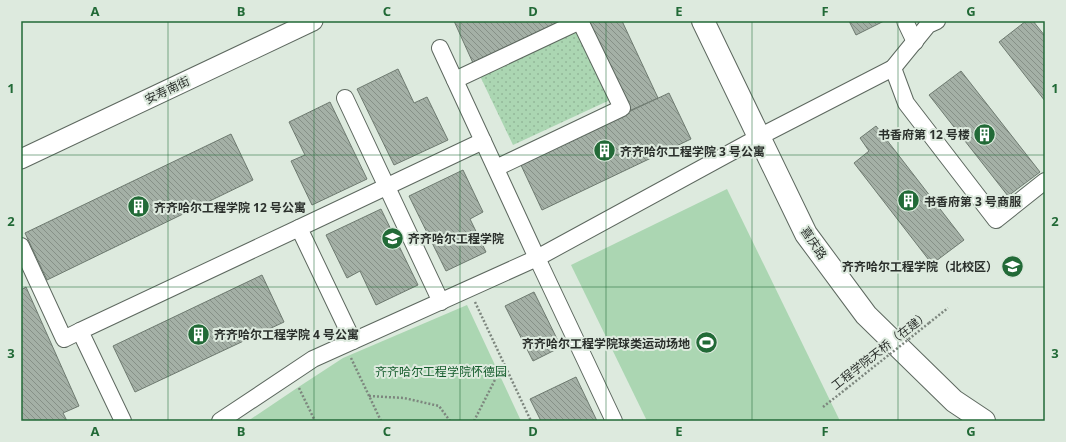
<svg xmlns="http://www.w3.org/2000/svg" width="1066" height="442" font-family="'Noto Sans','Noto Sans SC',sans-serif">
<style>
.grass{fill:url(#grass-dots)}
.green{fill:#abd6b2}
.building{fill:url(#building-back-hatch);stroke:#6e7a70}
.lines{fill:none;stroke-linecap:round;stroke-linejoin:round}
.minor-casing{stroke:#5d685f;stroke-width:18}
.tertiary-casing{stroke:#5d685f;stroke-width:21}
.secondary-casing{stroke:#5d685f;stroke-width:24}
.path{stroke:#7d867e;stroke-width:2.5;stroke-dasharray:2 2;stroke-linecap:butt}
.minor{stroke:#fff;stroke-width:16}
.tertiary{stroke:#fff;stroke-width:19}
.secondary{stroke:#fff;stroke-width:22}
.path-bridge{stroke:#7d867e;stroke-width:2.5;stroke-dasharray:2 2;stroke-linecap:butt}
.grid{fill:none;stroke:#226a37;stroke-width:1;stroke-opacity:0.55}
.labels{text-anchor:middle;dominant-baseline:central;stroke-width:4;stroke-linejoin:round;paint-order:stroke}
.street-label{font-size:12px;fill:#2b302c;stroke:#ddeade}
.poi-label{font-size:12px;font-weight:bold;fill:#2b302c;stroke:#ddeade;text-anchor:start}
.park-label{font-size:12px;fill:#135b2b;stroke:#ddeade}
.neatline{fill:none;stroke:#226a37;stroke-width:1.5}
.grid-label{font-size:13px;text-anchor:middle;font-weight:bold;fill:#226a37}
</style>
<defs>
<pattern id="grass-dots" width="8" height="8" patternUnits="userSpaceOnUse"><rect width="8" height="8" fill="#abd6b2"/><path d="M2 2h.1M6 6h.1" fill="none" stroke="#93b899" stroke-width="1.8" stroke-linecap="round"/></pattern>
<pattern id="building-back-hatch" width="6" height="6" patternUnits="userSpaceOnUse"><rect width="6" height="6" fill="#a4b0a6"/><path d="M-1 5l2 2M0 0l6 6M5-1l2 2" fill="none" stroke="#869087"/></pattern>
</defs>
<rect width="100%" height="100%" fill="#ddeade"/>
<polygon class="grass" points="579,30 612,99 513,145 480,76"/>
<g class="green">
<polygon points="727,189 840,421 647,421 571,265"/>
<polygon points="467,305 521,421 248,421 297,388 343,358"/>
</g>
<g class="building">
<polygon points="454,21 566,21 473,63"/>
<polygon points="587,21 622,21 658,98 629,111"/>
<polygon points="849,21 884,21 856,35"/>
<polygon points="1026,21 1033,21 1045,36 1045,101 999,42"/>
<polygon points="398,69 414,103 427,97 448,140 394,165 357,89"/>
<polygon points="961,71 1040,172 1008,196 929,95"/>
<polygon points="669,93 691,139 542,210 520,163"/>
<polygon points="330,102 367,179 312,205 291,161 305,155 289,122"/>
<polygon points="876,126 964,240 932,264 854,163 869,151 860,138"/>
<polygon points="231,134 253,180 47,280 25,233"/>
<polygon points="463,170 483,212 470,219 486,252 446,271 409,196"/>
<polygon points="381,209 418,285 376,305 360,271 347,278 326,235"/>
<polygon points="262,275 284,322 135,392 113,346"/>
<polygon points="26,287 79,406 63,413 67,421 21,421 21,290"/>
<polygon points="534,292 561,347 533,361 505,306"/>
<polygon points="576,377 597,421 541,421 530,399"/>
</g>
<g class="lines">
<defs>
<g id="minor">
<polyline points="905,21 915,42"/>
<polyline points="440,48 537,258 759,137 893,68 928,25 937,21"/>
<polyline points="893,68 906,103 996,220 1045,181"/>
<polyline points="455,80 580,21"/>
<polyline points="345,98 441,302"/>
<polyline points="496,168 622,108 580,21"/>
<polyline points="21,246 64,339 80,331"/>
<polyline points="353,341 299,228 483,141"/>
<polyline points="123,421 80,331 299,228"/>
<polyline points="220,421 313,359 537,258 614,421"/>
</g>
<polyline id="tertiary" points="21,159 313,21"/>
<polyline id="secondary" points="703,21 806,234 866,315 954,401 984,421"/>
</defs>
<use href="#minor" class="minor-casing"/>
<use href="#tertiary" class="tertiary-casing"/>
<use href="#secondary" class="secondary-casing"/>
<g class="path">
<polyline points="475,302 531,421"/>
<polyline points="929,323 948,308"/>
<polyline points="351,358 381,421"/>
<polyline points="299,388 315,421"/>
<polyline points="369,396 404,398 439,406 450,421"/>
<polyline points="823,407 846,389"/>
<polyline points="474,421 503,364"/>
</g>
<use href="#minor" class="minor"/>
<use href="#tertiary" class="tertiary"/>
<use href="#secondary" class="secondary"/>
<polyline class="path-bridge" points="846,389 929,323"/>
</g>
<path class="grid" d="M168,21V421M314,21V421M460,21V421M606,21V421M752,21V421M898,21V421M21,155H1045M21,287H1045"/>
<defs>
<symbol id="building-disc" viewBox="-11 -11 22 22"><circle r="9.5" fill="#226a37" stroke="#ddeade"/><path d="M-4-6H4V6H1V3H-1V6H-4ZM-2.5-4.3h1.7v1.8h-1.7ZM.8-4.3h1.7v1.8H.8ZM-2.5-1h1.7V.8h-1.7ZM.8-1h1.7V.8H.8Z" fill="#fff"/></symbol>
<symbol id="university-disc" viewBox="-11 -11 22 22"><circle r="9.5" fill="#226a37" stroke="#ddeade"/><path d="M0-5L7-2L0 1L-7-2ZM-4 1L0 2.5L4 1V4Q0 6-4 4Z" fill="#fff"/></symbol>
<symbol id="stadium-disc" viewBox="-11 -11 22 22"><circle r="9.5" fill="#226a37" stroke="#ddeade"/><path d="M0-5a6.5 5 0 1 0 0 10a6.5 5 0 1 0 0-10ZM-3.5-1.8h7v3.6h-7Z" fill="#fff"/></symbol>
</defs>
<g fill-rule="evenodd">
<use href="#building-disc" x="972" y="122" width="25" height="25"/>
<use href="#building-disc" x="592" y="138" width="25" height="25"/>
<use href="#building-disc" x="896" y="188" width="25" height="25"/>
<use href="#building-disc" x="126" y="194" width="25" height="25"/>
<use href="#university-disc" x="380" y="226" width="25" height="25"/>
<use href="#university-disc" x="1000" y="254" width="25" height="25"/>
<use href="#building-disc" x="186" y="322" width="25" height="25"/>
<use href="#stadium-disc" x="694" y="330" width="25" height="25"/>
</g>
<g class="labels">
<g class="street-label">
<text transform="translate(167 90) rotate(-25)">安寿南街</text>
<text transform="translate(814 243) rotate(56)">喜庆路</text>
<text transform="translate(880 350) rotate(-38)">工程学院天桥（在建）</text>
</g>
<g class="poi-label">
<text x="970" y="134" text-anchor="end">书香府第 12 号楼</text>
<text x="620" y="151">齐齐哈尔工程学院 3 号公寓</text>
<text x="924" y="201">书香府第 3 号商服</text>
<text x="154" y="207">齐齐哈尔工程学院 12 号公寓</text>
<text x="408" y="238">齐齐哈尔工程学院</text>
<text x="998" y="266" text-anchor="end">齐齐哈尔工程学院（北校区）</text>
<text x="214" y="334">齐齐哈尔工程学院 4 号公寓</text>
<text x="690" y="343" text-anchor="end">齐齐哈尔工程学院球类运动场地</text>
</g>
<g class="park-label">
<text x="441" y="371">齐齐哈尔工程学院怀德园</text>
</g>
</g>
<rect width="1066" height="442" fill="none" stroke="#ddeade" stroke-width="44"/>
<rect x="22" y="22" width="1022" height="398" class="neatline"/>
<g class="grid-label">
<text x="95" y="16">A</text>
<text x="241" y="16">B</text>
<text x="387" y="16">C</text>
<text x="533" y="16">D</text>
<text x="679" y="16">E</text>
<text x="825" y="16">F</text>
<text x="971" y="16">G</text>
<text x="11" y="93">1</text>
<text x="1055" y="93">1</text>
<text x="11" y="226">2</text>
<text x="1055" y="226">2</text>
<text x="11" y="358">3</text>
<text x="1055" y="358">3</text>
<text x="95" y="436">A</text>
<text x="241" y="436">B</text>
<text x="387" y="436">C</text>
<text x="533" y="436">D</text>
<text x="679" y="436">E</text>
<text x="825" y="436">F</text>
<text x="971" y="436">G</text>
</g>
</svg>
